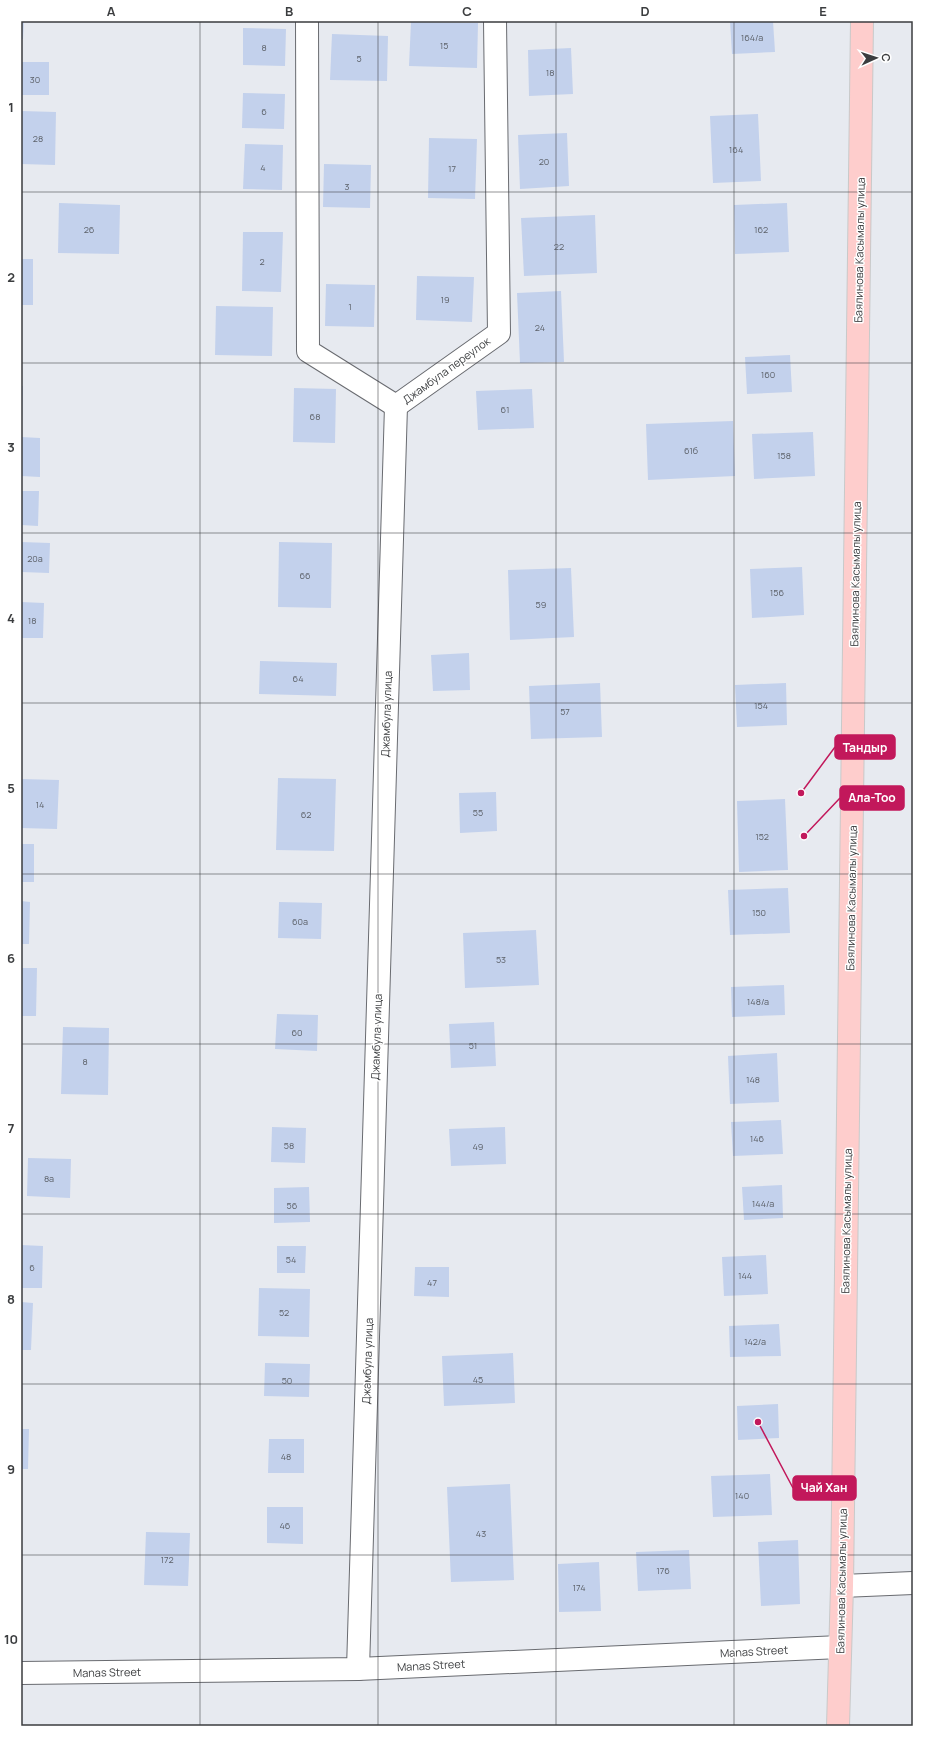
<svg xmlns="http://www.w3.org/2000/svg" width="934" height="1747" font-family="Manrope,sans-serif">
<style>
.building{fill:#c3d1ec}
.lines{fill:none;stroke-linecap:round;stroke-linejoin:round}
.minor-casing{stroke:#696b70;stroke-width:24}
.major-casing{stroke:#c8c9c9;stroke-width:24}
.minor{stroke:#fff;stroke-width:22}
.major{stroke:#fecdcc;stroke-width:22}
.grid{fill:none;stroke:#3b3d3f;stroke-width:1;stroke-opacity:0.55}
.labels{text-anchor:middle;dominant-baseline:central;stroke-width:3;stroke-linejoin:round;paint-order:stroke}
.number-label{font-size:9px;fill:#5d626a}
.street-label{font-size:11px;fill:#3b3d3f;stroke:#fff}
.leader{fill:none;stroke:#c2185b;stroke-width:1.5}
.callout-dot{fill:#c2185b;stroke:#fff;stroke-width:1.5}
.callout{fill:#c2185b;stroke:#c2185b;stroke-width:1.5}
.callout-label{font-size:12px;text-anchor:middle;font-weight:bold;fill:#fff}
.neatline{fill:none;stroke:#3b3d3f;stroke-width:1.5}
.grid-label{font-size:13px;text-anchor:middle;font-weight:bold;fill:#3b3d3f}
</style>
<rect width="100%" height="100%" fill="#e7eaf0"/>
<g class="building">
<polygon points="21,21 24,21 23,39 21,39"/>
<polygon points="730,21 773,21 775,52 732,54"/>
<polygon points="411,22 478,23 477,68 409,66"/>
<polygon points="243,28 286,29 285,66 243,65"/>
<polygon points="332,34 388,36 387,81 330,80"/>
<polygon points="571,48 573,94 529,96 528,50"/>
<rect x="21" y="62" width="28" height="33"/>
<polygon points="243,93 285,94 284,129 242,128"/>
<polygon points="21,111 56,112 55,165 21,164"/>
<polygon points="758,114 761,181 713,183 710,116"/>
<polygon points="567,133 569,186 520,189 518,135"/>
<polygon points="429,138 477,139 475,199 428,198"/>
<polygon points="245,144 283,145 282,190 243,189"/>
<polygon points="324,164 371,165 370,208 323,207"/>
<polygon points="59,203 120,205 119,254 58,253"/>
<polygon points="787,203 789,252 735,254 734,205"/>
<polygon points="595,215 597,273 524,276 521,218"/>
<polygon points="243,232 283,232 281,292 242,291"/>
<rect x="21" y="259" width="12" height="46"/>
<polygon points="417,276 474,277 472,322 416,320"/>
<polygon points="326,284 375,285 374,327 325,326"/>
<polygon points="561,291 564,362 520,363 517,293"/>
<polygon points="216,306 273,307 272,356 215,355"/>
<polygon points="790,355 792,392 747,394 745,357"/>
<polygon points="21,386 23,386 22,425 21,425"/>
<polygon points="294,388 336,389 335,443 293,442"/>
<polygon points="532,389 534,428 478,430 476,391"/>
<polygon points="733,421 735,476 648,480 646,424"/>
<polygon points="813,432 815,476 754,479 752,434"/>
<polygon points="21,437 40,438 40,477 21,476"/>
<polygon points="21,491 39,491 38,526 21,525"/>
<polygon points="21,542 50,543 49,573 21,572"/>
<polygon points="279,542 332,543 331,608 278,607"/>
<polygon points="802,567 804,615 752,618 750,569"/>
<polygon points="571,568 574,637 510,640 508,570"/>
<polygon points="21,602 44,603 43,638 21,638"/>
<polygon points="469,653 470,690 433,691 431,655"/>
<polygon points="260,661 337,663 336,696 259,694"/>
<polygon points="600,683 602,737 531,739 529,686"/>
<polygon points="786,683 787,725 737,727 735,685"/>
<polygon points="278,778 336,779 334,851 276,850"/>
<polygon points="21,779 59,780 57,829 21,828"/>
<polygon points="496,792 497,831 460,833 459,793"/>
<polygon points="785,799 788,870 739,872 737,801"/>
<rect x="21" y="844" width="13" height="38"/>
<polygon points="788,888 790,933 730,935 728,890"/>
<polygon points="21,901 30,902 29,944 21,944"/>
<polygon points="279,902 322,903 321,939 278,938"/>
<polygon points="536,930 539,985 465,988 463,933"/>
<polygon points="21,968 37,968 36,1016 21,1016"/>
<polygon points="784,985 785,1015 732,1017 731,987"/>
<polygon points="277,1014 318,1015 317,1051 275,1049"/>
<polygon points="494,1022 496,1066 451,1068 449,1024"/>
<polygon points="63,1027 109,1028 108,1095 61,1094"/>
<polygon points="777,1053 779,1102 730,1104 728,1056"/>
<polygon points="781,1120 783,1154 733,1156 731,1122"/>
<polygon points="272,1127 306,1128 305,1163 271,1162"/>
<polygon points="505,1127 506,1164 451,1166 449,1129"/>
<polygon points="28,1158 71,1159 70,1198 27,1196"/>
<polygon points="782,1185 783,1218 744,1220 742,1187"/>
<polygon points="309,1187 310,1222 274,1223 274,1188"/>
<polygon points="21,1245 43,1246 42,1288 21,1288"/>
<polygon points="277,1246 306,1246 305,1273 277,1273"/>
<polygon points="766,1255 768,1294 724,1296 722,1257"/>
<polygon points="415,1267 449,1267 449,1297 414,1296"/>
<polygon points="259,1288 310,1289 309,1337 258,1336"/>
<polygon points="21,1302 33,1303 31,1350 21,1350"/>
<polygon points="779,1324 781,1356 730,1357 729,1326"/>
<polygon points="513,1353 515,1403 444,1406 442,1356"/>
<polygon points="265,1363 310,1364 309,1397 264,1396"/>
<polygon points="778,1404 779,1438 738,1440 737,1406"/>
<polygon points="21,1429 29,1429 28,1469 21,1469"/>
<polygon points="269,1439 304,1439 304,1473 268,1473"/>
<polygon points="770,1474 772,1515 713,1517 711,1476"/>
<polygon points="510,1484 514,1580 451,1582 447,1487"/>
<polygon points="267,1507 303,1507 303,1544 267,1543"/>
<polygon points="146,1532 190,1533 188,1586 144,1585"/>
<polygon points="798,1540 800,1604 761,1606 758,1542"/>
<polygon points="689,1550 691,1589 638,1591 636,1552"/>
<polygon points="599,1562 601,1611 559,1612 558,1564"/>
</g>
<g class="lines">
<defs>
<g id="minor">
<polyline points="307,21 308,351 396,406"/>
<polyline points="396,406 499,333 495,21"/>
<polyline points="842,1586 913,1583"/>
<polyline points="358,1669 396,406"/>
<polyline points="21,1673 358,1669 840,1647"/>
</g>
<polyline id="major" points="838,1726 842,1586 862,21"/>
</defs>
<use href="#minor" class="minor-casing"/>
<use href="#major" class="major-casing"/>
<use href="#minor" class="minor"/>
<use href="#major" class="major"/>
</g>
<path class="grid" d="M200,21V1726M378,21V1726M556,21V1726M734,21V1726M21,192H913M21,363H913M21,533H913M21,703H913M21,874H913M21,1044H913M21,1214H913M21,1384H913M21,1555H913"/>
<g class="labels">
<g class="number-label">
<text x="752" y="37">164/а</text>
<text x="444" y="45">15</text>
<text x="264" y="47">8</text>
<text x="359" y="58">5</text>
<text x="550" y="72">18</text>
<text x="35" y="79">30</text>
<text x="264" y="111">6</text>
<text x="38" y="138">28</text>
<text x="736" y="149">164</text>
<text x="544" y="161">20</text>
<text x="263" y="167">4</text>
<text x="452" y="168">17</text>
<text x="347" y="186">3</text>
<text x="89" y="229">26</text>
<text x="761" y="229">162</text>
<text x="559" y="246">22</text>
<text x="262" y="261">2</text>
<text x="445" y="299">19</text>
<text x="350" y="306">1</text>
<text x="540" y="327">24</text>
<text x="768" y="374">160</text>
<text x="505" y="409">61</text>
<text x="315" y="416">68</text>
<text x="691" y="450">61б</text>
<text x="784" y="455">158</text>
<text x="35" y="558">20а</text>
<text x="305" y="575">66</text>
<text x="777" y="592">156</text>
<text x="541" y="604">59</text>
<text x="32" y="620">18</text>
<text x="298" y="678">64</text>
<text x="761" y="705">154</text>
<text x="565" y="711">57</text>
<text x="40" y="804">14</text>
<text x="478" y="812">55</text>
<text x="306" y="814">62</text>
<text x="762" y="836">152</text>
<text x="759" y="912">150</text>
<text x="300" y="921">60а</text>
<text x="501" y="959">53</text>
<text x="758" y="1001">148/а</text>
<text x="297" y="1032">60</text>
<text x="473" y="1045">51</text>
<text x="85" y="1061">8</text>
<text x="753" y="1079">148</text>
<text x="757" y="1138">146</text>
<text x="289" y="1145">58</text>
<text x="478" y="1146">49</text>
<text x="49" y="1178">8а</text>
<text x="763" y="1203">144/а</text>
<text x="292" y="1205">56</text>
<text x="291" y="1259">54</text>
<text x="32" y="1267">6</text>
<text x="745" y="1275">144</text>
<text x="432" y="1282">47</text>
<text x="284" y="1312">52</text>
<text x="755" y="1341">142/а</text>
<text x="478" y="1379">45</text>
<text x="287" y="1380">50</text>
<text x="286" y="1456">48</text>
<text x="742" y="1495">140</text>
<text x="285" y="1525">46</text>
<text x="481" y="1533">43</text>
<text x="167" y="1559">172</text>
<text x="663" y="1570">176</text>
<text x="579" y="1587">174</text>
</g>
<g class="street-label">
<text transform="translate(859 250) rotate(-89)">Баялинова Касымалы улица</text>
<text transform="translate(446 370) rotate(-36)">Джамбула переулок</text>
<text transform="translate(855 574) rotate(-89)">Баялинова Касымалы улица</text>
<text transform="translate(386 714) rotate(-88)">Джамбула улица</text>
<text transform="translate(851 898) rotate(-89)">Баялинова Касымалы улица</text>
<text transform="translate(376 1037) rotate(-88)">Джамбула улица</text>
<text transform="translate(846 1221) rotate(-89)">Баялинова Касымалы улица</text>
<text transform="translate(367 1361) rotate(-88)">Джамбула улица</text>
<text transform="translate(841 1581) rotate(-89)">Баялинова Касымалы улица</text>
<text transform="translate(754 1651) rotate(-3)">Manas Street</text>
<text transform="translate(431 1665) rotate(-3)">Manas Street</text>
<text transform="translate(107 1672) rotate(-1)">Manas Street</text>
</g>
</g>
<path class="leader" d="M801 793L835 747M804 836L840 798M758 1422L793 1488"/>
<g class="callout-dot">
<circle cx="801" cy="793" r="4"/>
<circle cx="804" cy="836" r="4"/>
<circle cx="758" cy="1422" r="4"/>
</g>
<g class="callout">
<rect x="835" y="735" width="60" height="24" rx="4"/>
<rect x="840" y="786" width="64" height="24" rx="4"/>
<rect x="793" y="1476" width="63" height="24" rx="4"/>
</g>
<g class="callout-label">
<text x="865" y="752">Тандыр</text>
<text x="872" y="802">Ала-Тоо</text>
<text x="824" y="1492">Чай Хан</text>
</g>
<rect width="934" height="1747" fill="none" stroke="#ffffff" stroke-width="44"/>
<g transform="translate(876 58) rotate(87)" stroke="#ffffff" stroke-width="3" paint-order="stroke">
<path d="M0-3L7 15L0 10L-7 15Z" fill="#3b3d3f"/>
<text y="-6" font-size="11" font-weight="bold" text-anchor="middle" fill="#3b3d3f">С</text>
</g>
<rect x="22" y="22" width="890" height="1703" class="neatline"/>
<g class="grid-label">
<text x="111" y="16">A</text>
<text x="289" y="16">B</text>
<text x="467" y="16">C</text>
<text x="645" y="16">D</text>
<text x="823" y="16">E</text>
<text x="11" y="112">1</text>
<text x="11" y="282">2</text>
<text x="11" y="452">3</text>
<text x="11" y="623">4</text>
<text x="11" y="793">5</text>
<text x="11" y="963">6</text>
<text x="11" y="1133">7</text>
<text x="11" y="1304">8</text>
<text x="11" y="1474">9</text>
<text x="11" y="1644">10</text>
</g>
</svg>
